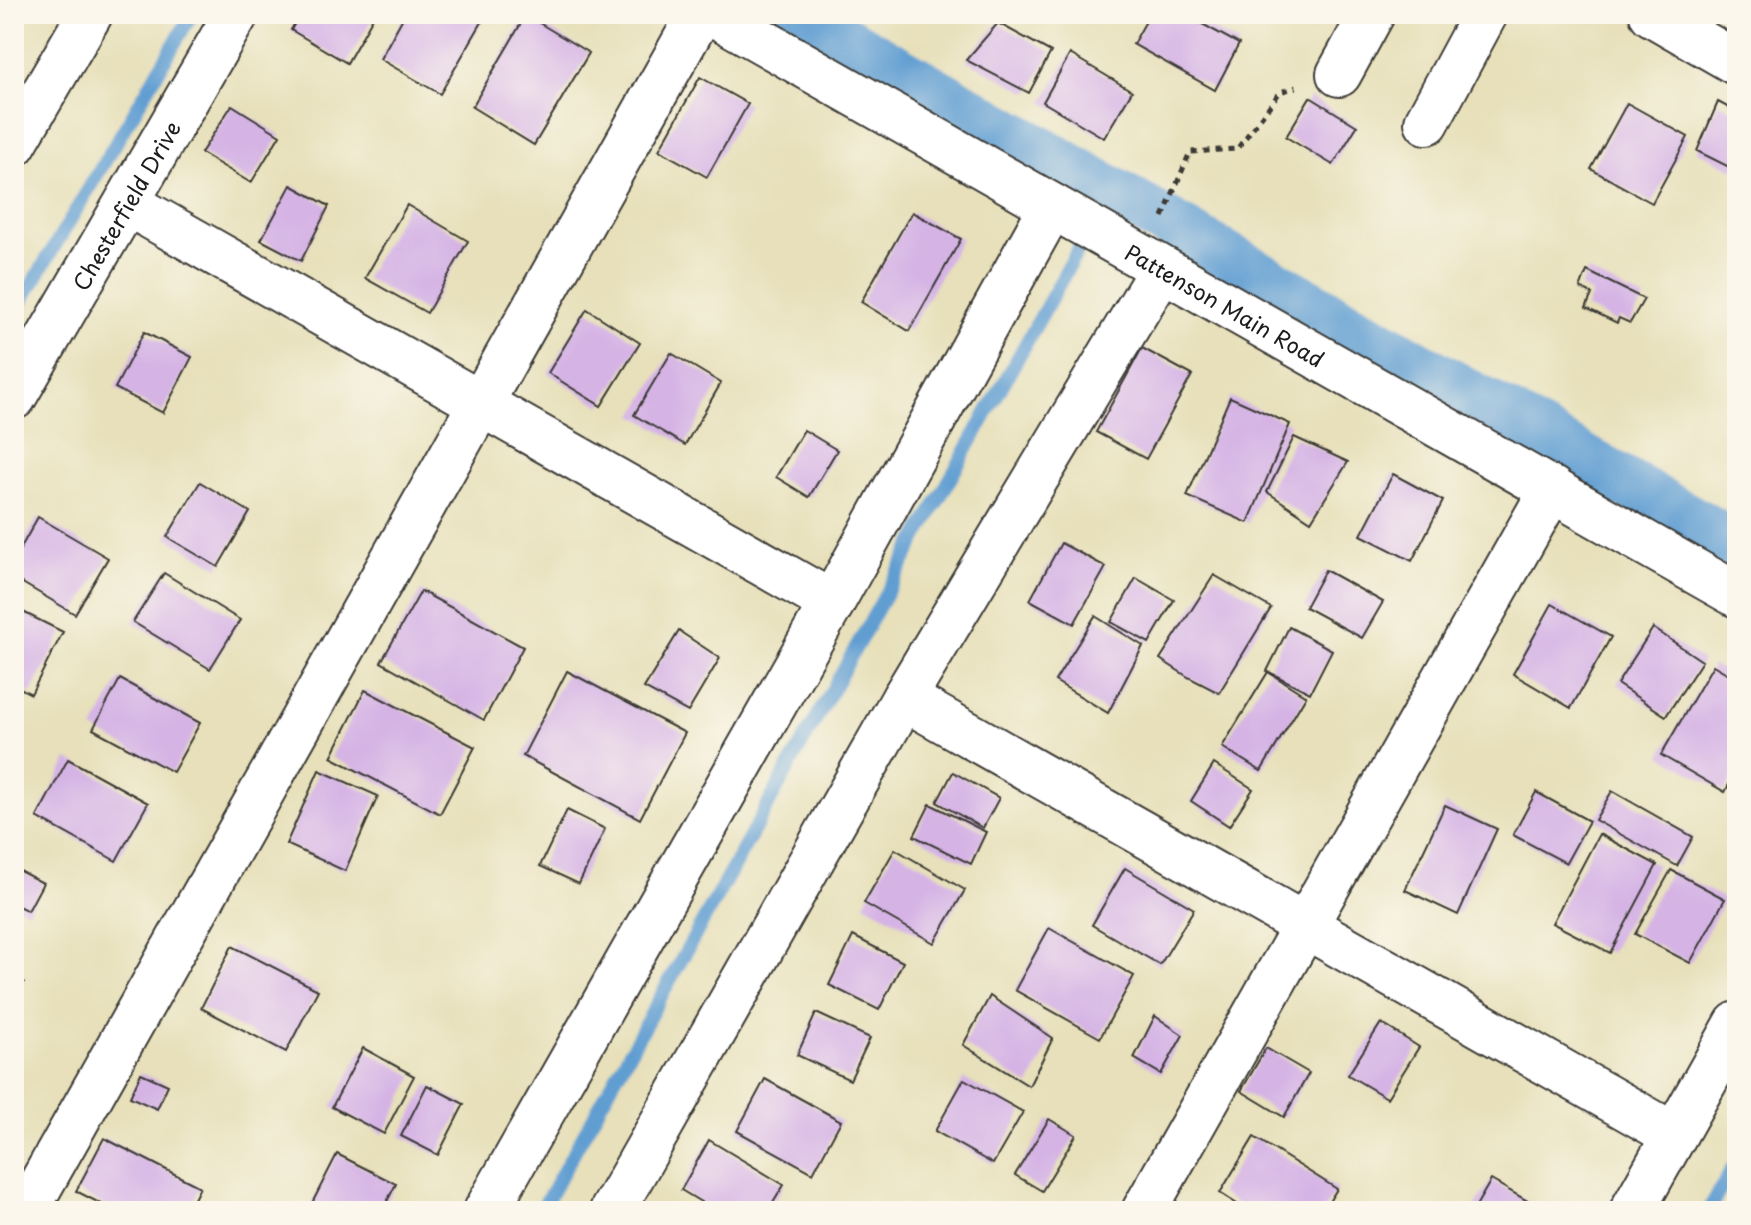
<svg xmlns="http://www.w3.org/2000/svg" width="1751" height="1225" font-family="'Playpen Sans',sans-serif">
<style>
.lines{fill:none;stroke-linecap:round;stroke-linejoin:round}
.stream{stroke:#619ed2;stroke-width:14}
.canal{stroke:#619ed2;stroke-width:50}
.building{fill:#d5b4e5}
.minor-casing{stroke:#3a3934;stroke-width:48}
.tertiary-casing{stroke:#3a3934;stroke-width:48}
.path{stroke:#3a3934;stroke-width:5;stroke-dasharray:6 6;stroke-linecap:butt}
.minor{stroke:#fff;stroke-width:44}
.tertiary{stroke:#fff;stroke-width:44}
.labels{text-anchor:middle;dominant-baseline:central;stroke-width:6;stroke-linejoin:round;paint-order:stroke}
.street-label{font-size:22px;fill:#1c1c1c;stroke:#fbf7ec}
</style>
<rect width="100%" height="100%" fill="#fbf7ec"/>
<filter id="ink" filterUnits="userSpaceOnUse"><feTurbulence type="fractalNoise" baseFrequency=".0125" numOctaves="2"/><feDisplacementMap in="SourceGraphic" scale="16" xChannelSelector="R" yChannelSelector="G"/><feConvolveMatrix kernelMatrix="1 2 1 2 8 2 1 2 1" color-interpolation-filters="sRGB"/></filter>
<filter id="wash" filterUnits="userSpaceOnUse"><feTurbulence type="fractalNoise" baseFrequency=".006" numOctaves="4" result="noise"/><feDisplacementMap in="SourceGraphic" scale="32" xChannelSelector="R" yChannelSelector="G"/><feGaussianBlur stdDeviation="1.8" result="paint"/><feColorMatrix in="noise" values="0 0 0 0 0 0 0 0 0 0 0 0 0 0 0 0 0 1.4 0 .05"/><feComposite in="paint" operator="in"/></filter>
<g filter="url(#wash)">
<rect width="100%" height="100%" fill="#e7e0ba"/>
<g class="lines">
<g class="stream">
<polyline points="14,315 192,14"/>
<polyline points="541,1211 1111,191"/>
<polyline points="1708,1211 1737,1161"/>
</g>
<polyline class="canal" points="799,14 1737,546"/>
</g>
<g id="blocks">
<g class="building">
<polygon points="300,14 375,14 347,63 291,30"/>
<polygon points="405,14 468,14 482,22 440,94 380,59"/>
<polygon points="1150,14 1184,14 1239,44 1215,90 1133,44"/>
<polygon points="526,15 589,53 534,145 472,107"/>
<polygon points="998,23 1051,52 1029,93 966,60"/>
<polygon points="1070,54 1132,91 1104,138 1043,102"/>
<polygon points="700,77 748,104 707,177 659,150"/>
<polygon points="1310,97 1357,126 1333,165 1286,137"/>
<polygon points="1718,102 1737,112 1737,171 1697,151"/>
<polygon points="1627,103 1688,137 1652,203 1591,169"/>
<polygon points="232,105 280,135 251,183 201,153"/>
<polygon points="291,185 329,206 301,261 261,240"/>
<polygon points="407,205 468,241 427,313 365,278"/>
<polygon points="912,212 961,239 909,331 861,302"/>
<polygon points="1587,271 1644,299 1630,323 1619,318 1617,323 1586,308 1592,294 1580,288"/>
<polygon points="587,309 640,343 601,406 548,373"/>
<polygon points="144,332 192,357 163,413 115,388"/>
<polygon points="1142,348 1192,375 1146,459 1096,432"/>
<polygon points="671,353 721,383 685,445 634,415"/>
<polygon points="1230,397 1290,424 1248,523 1187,496"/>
<polygon points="804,430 837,450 809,497 776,477"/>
<polygon points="1294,437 1348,462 1311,521 1267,492"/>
<polygon points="1393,474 1443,501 1412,561 1361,535"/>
<polygon points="200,482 250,512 218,567 167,537"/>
<polygon points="38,517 108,558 75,614 14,578 14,560"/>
<polygon points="1061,543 1106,567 1074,624 1030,600"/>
<polygon points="1325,570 1383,602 1362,638 1305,607"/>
<polygon points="164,573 240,620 210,669 133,622"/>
<polygon points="1214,575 1271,608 1219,693 1188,677 1160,659"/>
<polygon points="1136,578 1174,600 1149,643 1111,622"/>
<polygon points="421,591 523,647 484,720 381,662"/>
<polygon points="1552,604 1611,637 1571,708 1513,674"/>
<polygon points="17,609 63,632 31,694 14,685 14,614"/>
<polygon points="1095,616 1143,646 1108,713 1055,681"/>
<polygon points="1289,627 1332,650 1310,693 1267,671"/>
<polygon points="1653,628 1702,661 1666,716 1617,684"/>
<polygon points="679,631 720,658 688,712 644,688"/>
<polygon points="1713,665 1737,679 1737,770 1725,792 1661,755"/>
<polygon points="567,671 685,733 640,819 523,756"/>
<polygon points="1268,672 1306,696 1261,771 1222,747"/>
<polygon points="120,679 200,723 173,772 93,729"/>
<polygon points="365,690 475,747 440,814 331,757"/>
<polygon points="68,759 148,803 116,861 37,817"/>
<polygon points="1214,764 1253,789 1229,826 1191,801"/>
<polygon points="319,770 378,796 345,871 286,844"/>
<polygon points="953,772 999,798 983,828 937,802"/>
<polygon points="1612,791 1693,837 1677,866 1595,820"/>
<polygon points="1536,792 1589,821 1566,863 1513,835"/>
<polygon points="930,804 986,832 971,864 914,836"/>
<polygon points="1445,805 1497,829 1458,915 1405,890"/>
<polygon points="567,810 605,829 579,884 540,866"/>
<polygon points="1599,834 1657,865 1610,953 1552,923"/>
<polygon points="895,849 965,890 934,943 864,903"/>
<polygon points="14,868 43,883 28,911 14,904"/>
<polygon points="1125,868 1194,909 1160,965 1092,925"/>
<polygon points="1671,870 1725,899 1690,963 1635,934"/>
<polygon points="1049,928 1134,976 1100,1038 1015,990"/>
<polygon points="853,936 903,962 879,1010 829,985"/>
<polygon points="232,946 318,990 286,1052 201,1008"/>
<polygon points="14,976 24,982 14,1000"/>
<polygon points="990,996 1053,1038 1029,1086 963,1045"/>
<polygon points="816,1013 870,1038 850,1080 797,1055"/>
<polygon points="1155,1016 1183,1035 1161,1074 1134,1058"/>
<polygon points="1381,1023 1419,1047 1387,1098 1348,1075"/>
<polygon points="363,1048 414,1076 384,1134 332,1107"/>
<polygon points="1266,1048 1309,1073 1284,1117 1241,1091"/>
<polygon points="141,1073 168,1085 157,1109 130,1097"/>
<polygon points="765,1079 841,1121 813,1173 737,1131"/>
<polygon points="964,1079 1023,1112 993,1164 935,1131"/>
<polygon points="427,1085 464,1104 438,1155 401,1136"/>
<polygon points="1049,1119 1076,1135 1042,1191 1015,1175"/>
<polygon points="1254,1137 1337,1189 1323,1211 1248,1211 1220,1193"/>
<polygon points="104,1138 200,1187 188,1211 115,1211 76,1191"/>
<polygon points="709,1140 784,1185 768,1211 716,1211 681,1190"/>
<polygon points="337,1154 396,1184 382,1211 308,1211"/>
<polygon points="1491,1180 1545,1211 1473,1211"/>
</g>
</g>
</g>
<g filter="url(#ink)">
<use href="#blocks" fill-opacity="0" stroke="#3a3934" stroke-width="2"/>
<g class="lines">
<defs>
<g id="minor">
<polyline points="1652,14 1737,63"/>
<polyline points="1339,74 1372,14"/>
<polyline points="1427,122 1485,14"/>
<polyline points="14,144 90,14"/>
<polyline points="127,203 832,603"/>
<path id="s1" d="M14,397L236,14"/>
<polyline points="904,698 1674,1135"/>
<polyline points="26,1211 700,14"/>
<polyline points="486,1211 832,603 1052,206"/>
<polyline points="612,1211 904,698 1162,269"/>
<polyline points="1144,1211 1552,489"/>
<polyline points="1632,1211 1737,1024"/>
</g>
<g id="tertiary">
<path id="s2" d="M714,14L1737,595"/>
</g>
</defs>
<use href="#minor" class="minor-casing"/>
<use href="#tertiary" class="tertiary-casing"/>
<polyline class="path" points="1163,217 1190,152 1237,149 1280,92 1296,87"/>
<use href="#minor" class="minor"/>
<use href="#tertiary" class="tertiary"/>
</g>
</g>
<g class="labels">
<g class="street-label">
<text stroke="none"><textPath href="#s1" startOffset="222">Chesterfield Drive</textPath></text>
<text stroke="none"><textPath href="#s2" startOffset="588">Pattenson Main Road</textPath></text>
</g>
</g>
<rect width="1751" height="1225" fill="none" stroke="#fbf7ec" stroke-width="48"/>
</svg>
